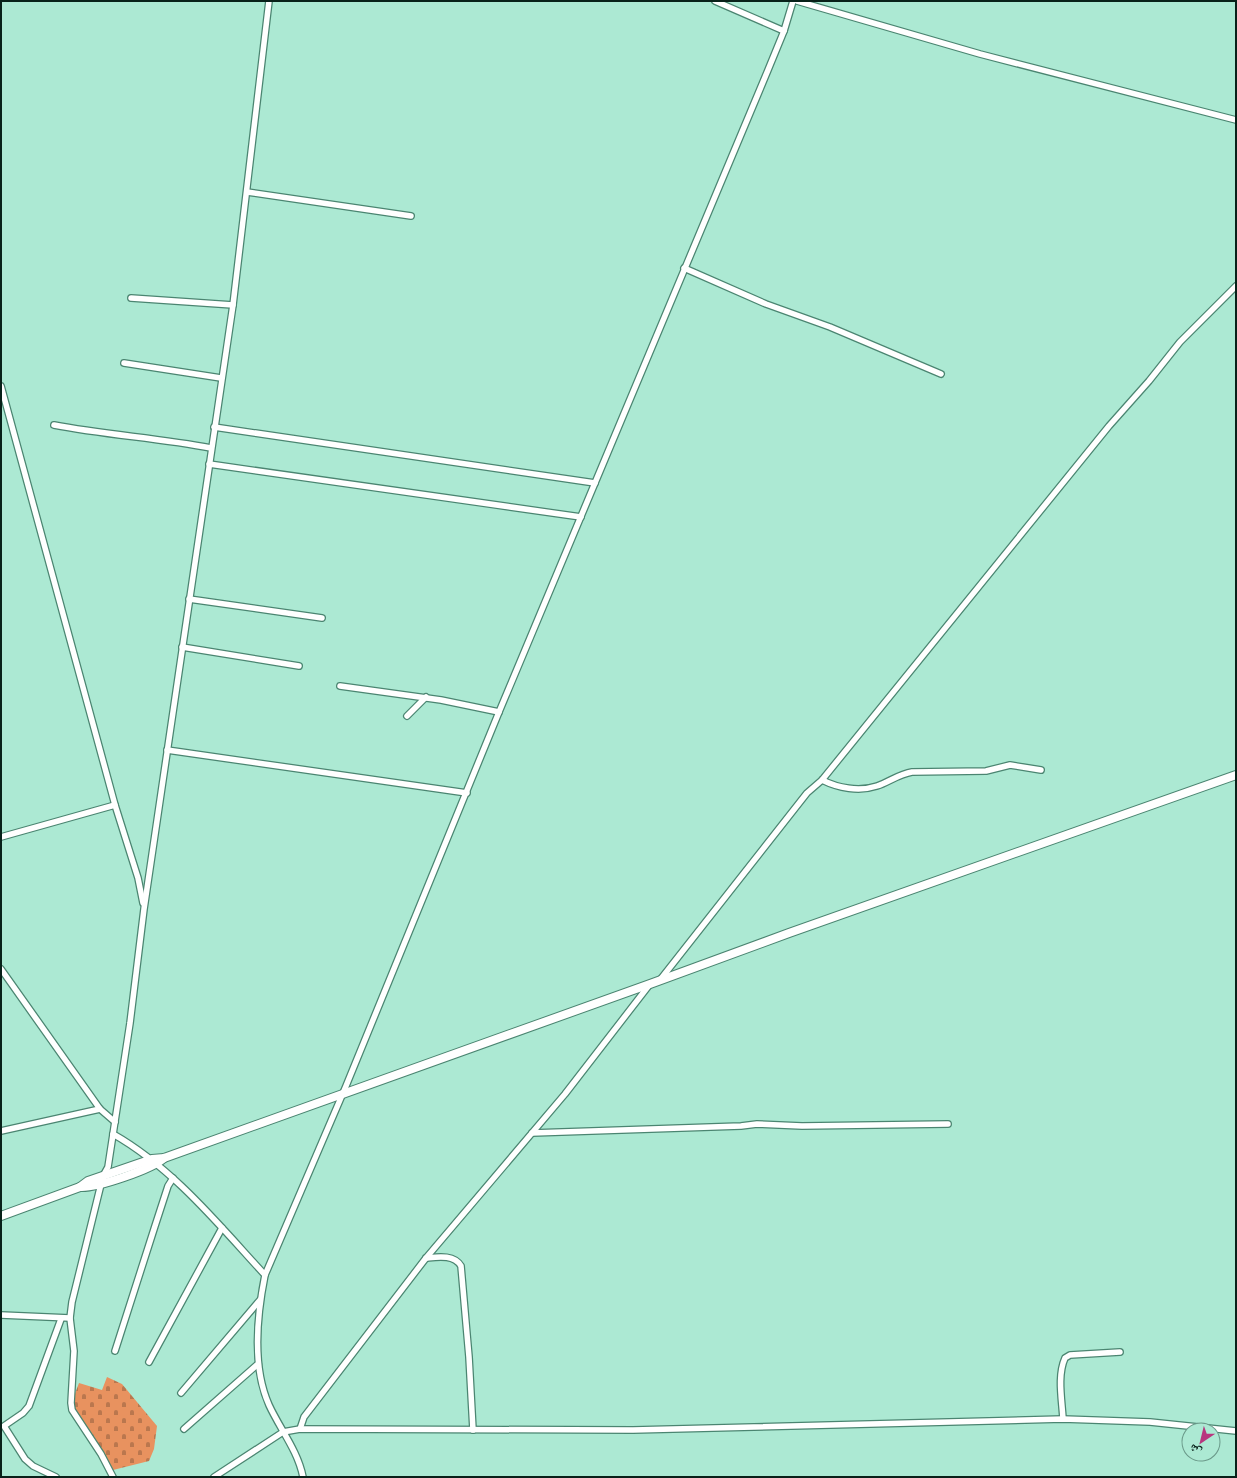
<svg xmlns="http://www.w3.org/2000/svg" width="1237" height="1478" font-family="Arial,'Noto Naskh Arabic',sans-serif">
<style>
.cemetery{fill:url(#cemetery-stones)}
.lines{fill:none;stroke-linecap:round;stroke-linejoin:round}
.minor-casing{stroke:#4b8571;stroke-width:8}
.secondary-casing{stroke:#4b8571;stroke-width:10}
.minor{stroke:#fff;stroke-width:5.5}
.secondary{stroke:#fff;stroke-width:8}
</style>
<defs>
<pattern id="cemetery-stones" width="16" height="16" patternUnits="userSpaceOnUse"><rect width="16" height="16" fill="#e8925f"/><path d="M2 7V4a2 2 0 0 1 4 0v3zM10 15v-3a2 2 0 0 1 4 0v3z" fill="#ba774e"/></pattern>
</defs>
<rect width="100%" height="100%" fill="#ace9d3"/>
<polygon class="cemetery" points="107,1377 122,1384 157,1426 154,1449 149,1461 113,1470 73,1408 73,1399 79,1383 102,1390"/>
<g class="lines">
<defs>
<g id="minor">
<polyline points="715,1 784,31"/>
<polyline points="797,1 980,54 1236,120"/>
<polyline points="247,192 411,216"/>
<polyline points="684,268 766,304 830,327 941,374"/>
<polyline points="131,298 233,305"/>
<polyline points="124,363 221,378"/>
<polyline points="1,386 115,805 138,878 143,903"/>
<path d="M54,425C106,435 159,438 211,448"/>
<polyline points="214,427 595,483"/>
<polyline points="209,464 581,517"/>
<polyline points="189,599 322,618"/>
<polyline points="182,647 299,666"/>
<polyline points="340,686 441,700 499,712"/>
<polyline points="407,716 426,697"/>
<polyline points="167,750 467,793"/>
<path d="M822,780C838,788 859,792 877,786C889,782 899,774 912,772L986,771L1010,765L1041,770"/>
<polyline points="1,837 115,805"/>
<polyline points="1,969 100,1109 115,1122"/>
<polyline points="660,980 807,793 822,780 1109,426 1149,381 1180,342 1236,286"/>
<polyline points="1,1131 100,1109"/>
<polyline points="532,1133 741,1126 757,1124 802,1126 948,1124"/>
<path d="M113,1134C173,1168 219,1225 265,1275C257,1315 252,1367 269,1405C280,1429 298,1451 303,1477"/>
<path d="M426,1258C437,1257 454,1254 461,1266L469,1357L473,1430"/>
<polyline points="265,1275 346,1086 499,712 768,70 784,31 793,1"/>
<polyline points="1,1315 70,1318"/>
<polyline points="115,1351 155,1226 168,1186 173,1178"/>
<polyline points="149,1362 222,1228"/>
<polyline points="181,1393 260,1300"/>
<path d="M1063,1419C1062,1400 1057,1376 1065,1358L1070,1355L1120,1352"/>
<polyline points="184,1429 258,1364"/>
<polyline points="300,1429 304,1417 426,1258 565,1094 650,984"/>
<polyline points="56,1477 33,1466 25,1459 4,1426 23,1413 29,1406 61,1319"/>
<polyline points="113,1477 101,1454 72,1410 71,1403 74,1351 70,1318 72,1302 103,1176 108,1167 130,1023 144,909 233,305 269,1"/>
<polyline points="214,1477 283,1432 300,1429 633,1430 1063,1419 1150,1422 1236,1431"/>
</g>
<g id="secondary">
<path d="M80,1187C97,1188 152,1169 164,1158"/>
<polyline points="1,1216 80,1187 88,1181 152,1159 164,1158 650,984 789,933 1236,775"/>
</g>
</defs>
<use href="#minor" class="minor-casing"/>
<use href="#secondary" class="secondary-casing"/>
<use href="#minor" class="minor"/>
<use href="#secondary" class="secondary"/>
</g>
<rect width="1237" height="1478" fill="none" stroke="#082119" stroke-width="4"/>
<g transform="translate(1201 1442) rotate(215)"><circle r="19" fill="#ace9d3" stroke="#6a9989"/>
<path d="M0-3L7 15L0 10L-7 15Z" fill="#b8367f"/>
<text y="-6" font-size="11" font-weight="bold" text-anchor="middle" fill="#082119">ش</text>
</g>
</svg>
